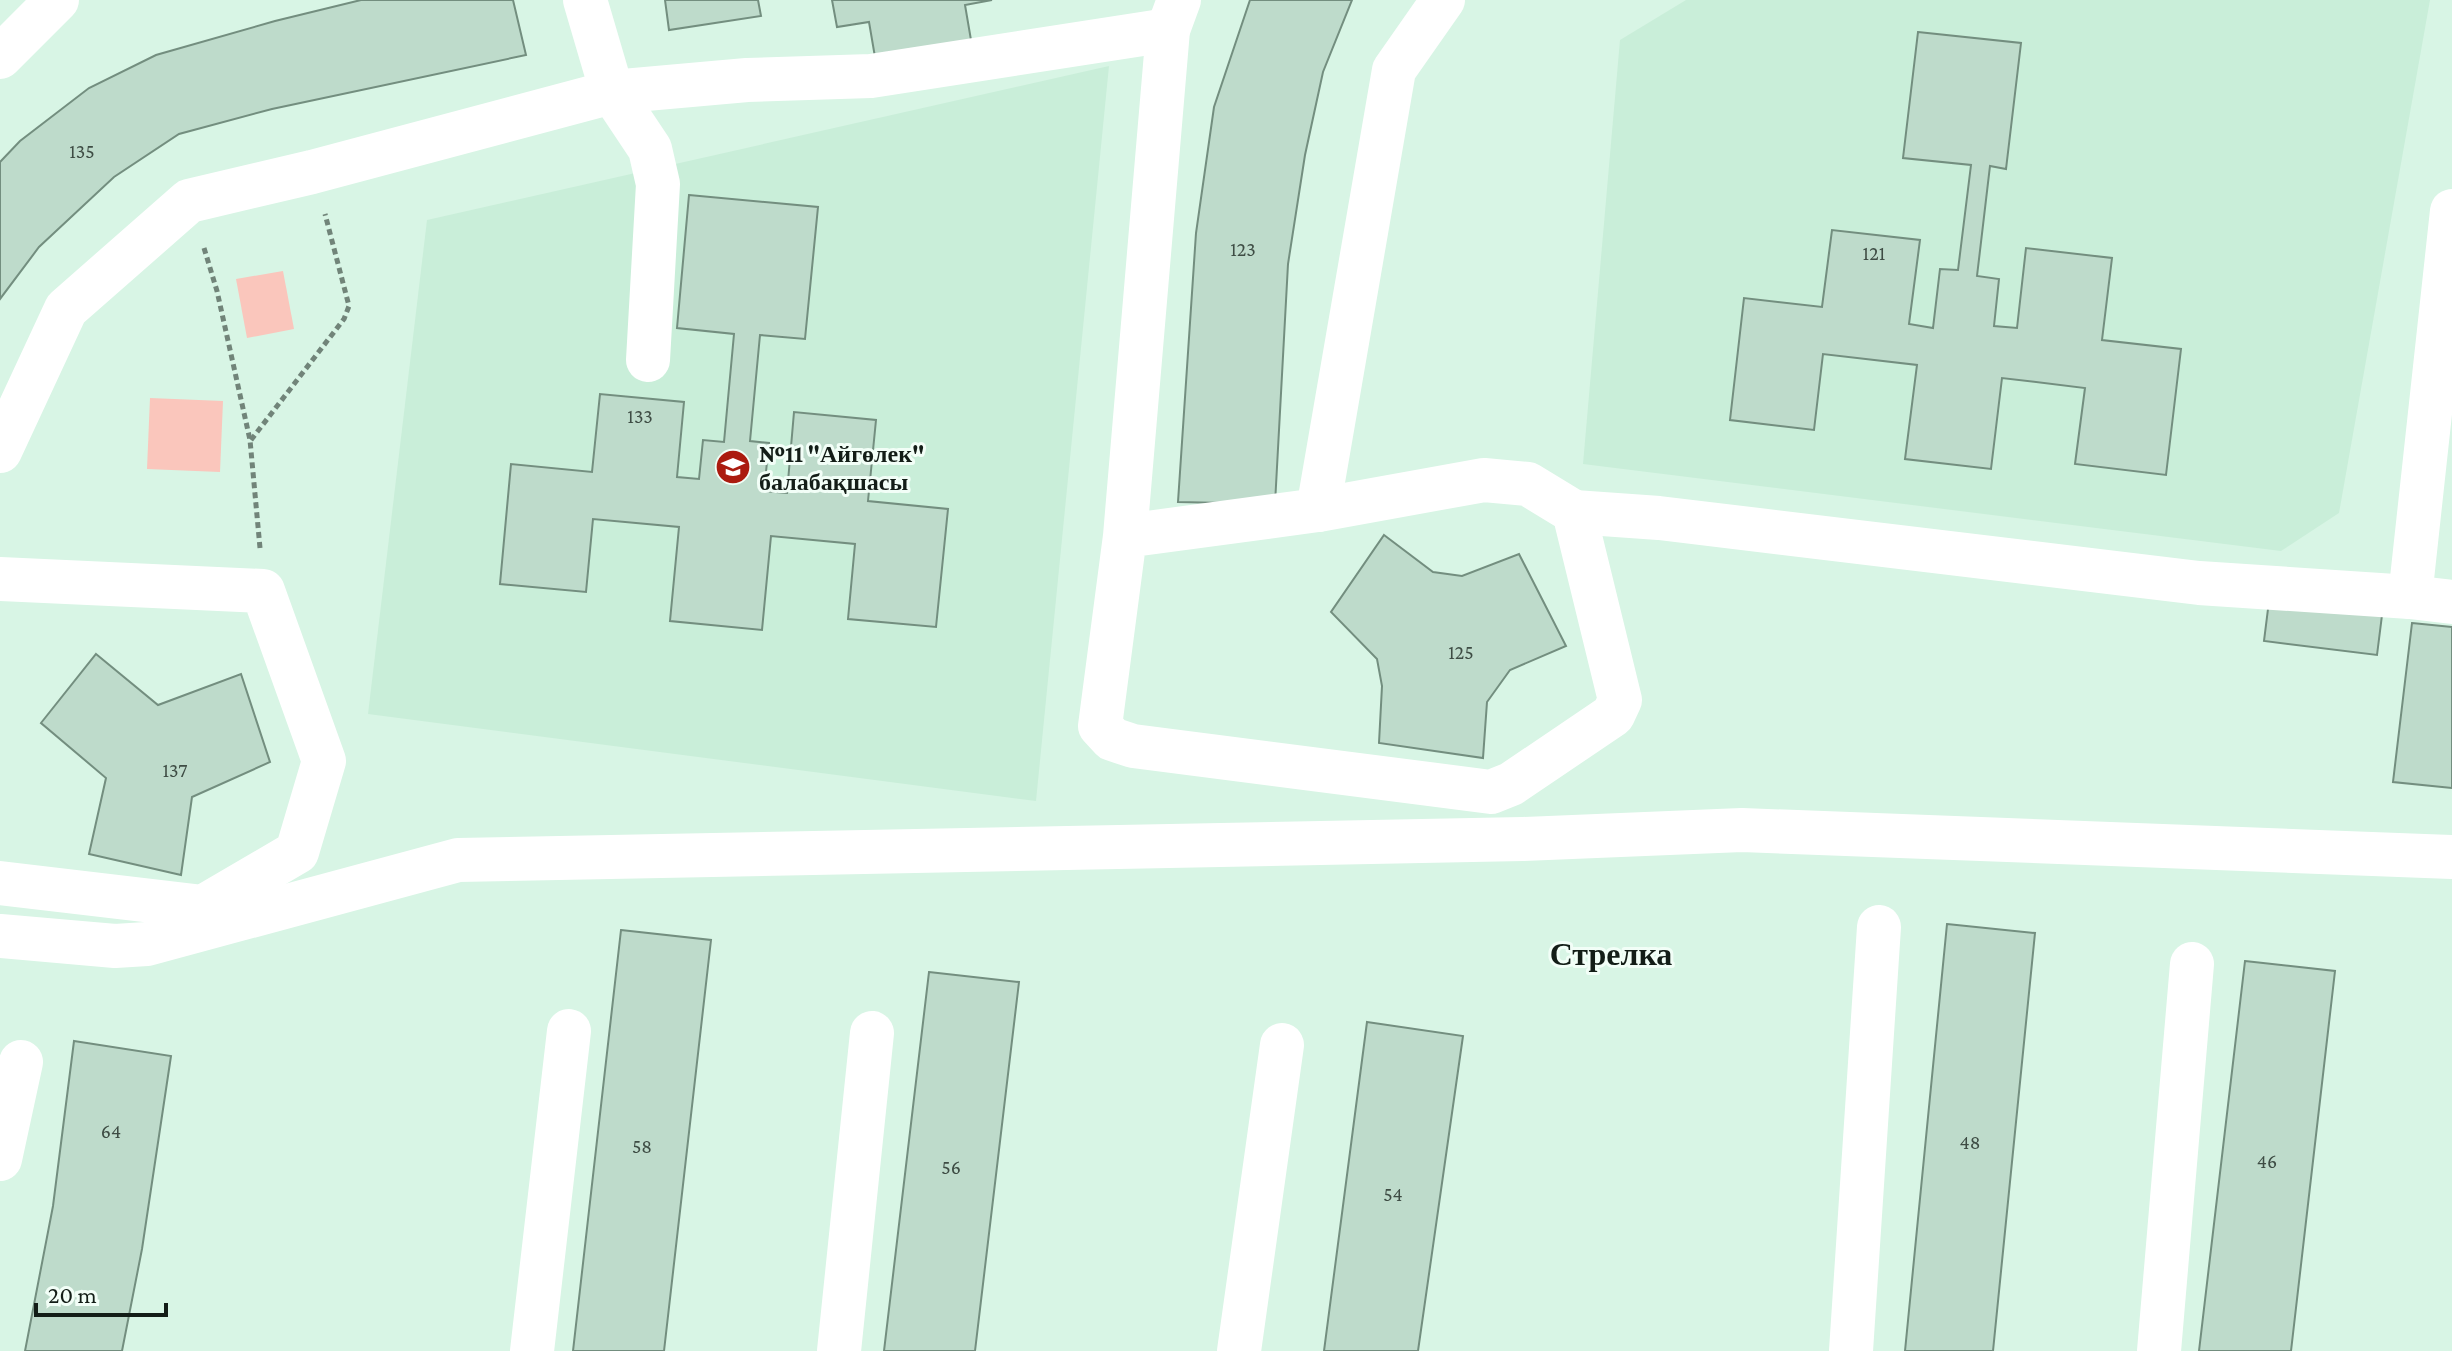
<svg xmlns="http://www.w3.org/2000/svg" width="2452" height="1351" font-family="'Crimson Pro',serif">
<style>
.built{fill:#c9eed9}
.green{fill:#fac6bc}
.building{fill:#bedbcb;stroke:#738e7f;stroke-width:2}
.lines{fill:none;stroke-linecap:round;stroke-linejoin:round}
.path{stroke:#718479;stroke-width:5;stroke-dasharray:6 4;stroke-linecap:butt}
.minor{stroke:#fff;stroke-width:44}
.labels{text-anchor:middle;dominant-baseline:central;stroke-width:6;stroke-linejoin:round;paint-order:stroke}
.number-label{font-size:20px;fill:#3e4c44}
.poi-label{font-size:24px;font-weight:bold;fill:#131d17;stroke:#f2fef7;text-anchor:start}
.district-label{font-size:32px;font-weight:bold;fill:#131d17;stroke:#f2fef7}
</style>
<rect width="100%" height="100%" fill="#d8f5e5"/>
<g class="built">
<polygon points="1686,0 2430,0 2339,513 2281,551 1583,464 1620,40"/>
<polygon points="1109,66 1036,801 368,714 427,220"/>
</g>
<g class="green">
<polygon points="283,271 294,329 247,338 236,279"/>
<polygon points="150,398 223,401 220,472 147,469"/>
</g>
<g class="building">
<polygon points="361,0 513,0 526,55 272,109 179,134 114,177 39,247 0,299 0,162 20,141 89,88 156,55 275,21"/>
<polygon points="665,0 758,0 761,16 669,30"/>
<polygon points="832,0 992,0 965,5 971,40 875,57 869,22 837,27"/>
<polygon points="1250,0 1352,0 1323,72 1305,155 1288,264 1275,504 1178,502 1196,233 1214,107"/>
<polygon points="1918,32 2021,43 2006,169 1990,166 1977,276 1999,279 1994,326 2017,328 2026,248 2112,258 2102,340 2181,349 2166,475 2075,464 2085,388 2002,378 1991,469 1905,459 1917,365 1823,354 1814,430 1730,420 1744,298 1822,307 1832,230 1920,240 1909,324 1933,328 1940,269 1958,270 1971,165 1903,158"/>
<polygon points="689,195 818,207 805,339 760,335 750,441 769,443 764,491 787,493 794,412 876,420 868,501 948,509 936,627 848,619 855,544 771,536 762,630 670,621 679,527 593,519 586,592 500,584 511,464 592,472 600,394 684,402 677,477 699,479 703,440 724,442 734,334 677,328"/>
<polygon points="1384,535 1433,572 1462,576 1519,554 1566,646 1510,670 1487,702 1483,758 1379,743 1382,686 1377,659 1331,612"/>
<polygon points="2269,601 2382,615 2377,655 2264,641"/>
<polygon points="2412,623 2452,627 2452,788 2393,782"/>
<polygon points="96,654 158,705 241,674 270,762 192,797 181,875 89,854 106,778 41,723"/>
<polygon points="1947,924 2035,933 1993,1351 1905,1351"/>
<polygon points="621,930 711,940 664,1351 573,1351"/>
<polygon points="2245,961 2335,971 2291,1351 2199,1351"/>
<polygon points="929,972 1019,982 975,1351 884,1351"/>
<polygon points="1367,1022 1463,1036 1418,1351 1324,1351"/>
<polygon points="74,1041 171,1056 142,1249 122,1351 25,1351 53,1206"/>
</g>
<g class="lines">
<g class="path">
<polyline points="204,248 217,291 250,440 260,548"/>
<polyline points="251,440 344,319 349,306 325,214"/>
</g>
<g class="minor">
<polyline points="585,0 612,92 650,149 658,184 648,360"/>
<polyline points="0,57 57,0"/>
<polyline points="2452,211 2410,597 2452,602"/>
<polyline points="0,451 66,309 189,201 312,172 612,92 747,80 871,76 1168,30"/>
<polyline points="1318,510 1394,70 1443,0"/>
<polyline points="1574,512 1659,518 2199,583 2410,597"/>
<polyline points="1125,536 1318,510 1484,480 1528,484 1574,512 1620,700 1613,715 1511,784 1491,792 1133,746 1112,739 1100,726 1125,536 1168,30 1179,0"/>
<polyline points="0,579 263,591 324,761 297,852 203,907 0,883"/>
<polyline points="0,936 115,946 147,944 458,860 1523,839 1742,830 2452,857"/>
<polyline points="0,1159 21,1062"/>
<polyline points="532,1351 569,1031"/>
<polyline points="839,1351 872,1033"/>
<polyline points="1239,1351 1282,1045"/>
<polyline points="1851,1351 1879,927"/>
<polyline points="2159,1351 2192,964"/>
</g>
</g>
<defs>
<symbol id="school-disc" viewBox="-11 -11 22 22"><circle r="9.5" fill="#ab1b0f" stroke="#f2fef7"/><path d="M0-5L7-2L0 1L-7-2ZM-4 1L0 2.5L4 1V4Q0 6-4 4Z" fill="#fff"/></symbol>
</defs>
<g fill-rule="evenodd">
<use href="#school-disc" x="713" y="447" width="40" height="40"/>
</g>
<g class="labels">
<g class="number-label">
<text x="82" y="151">135</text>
<text x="1243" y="249">123</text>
<text x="1874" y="253">121</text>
<text x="640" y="416">133</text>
<text x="1461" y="652">125</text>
<text x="175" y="770">137</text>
<text x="111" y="1131">64</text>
<text x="1970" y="1142">48</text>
<text x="642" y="1146">58</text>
<text x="2267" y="1161">46</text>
<text x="951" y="1167">56</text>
<text x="1393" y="1194">54</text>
</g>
<g class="poi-label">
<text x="759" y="453">№11 "Айгөлек"<tspan x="759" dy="28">балабақшасы</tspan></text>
</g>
<g class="district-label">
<text x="1611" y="954">Стрелка</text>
</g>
</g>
<path d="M36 1303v12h130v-12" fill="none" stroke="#131d17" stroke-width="4"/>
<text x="48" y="1303" font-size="24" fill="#131d17" stroke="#f2fef7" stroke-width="6" paint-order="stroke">20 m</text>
</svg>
